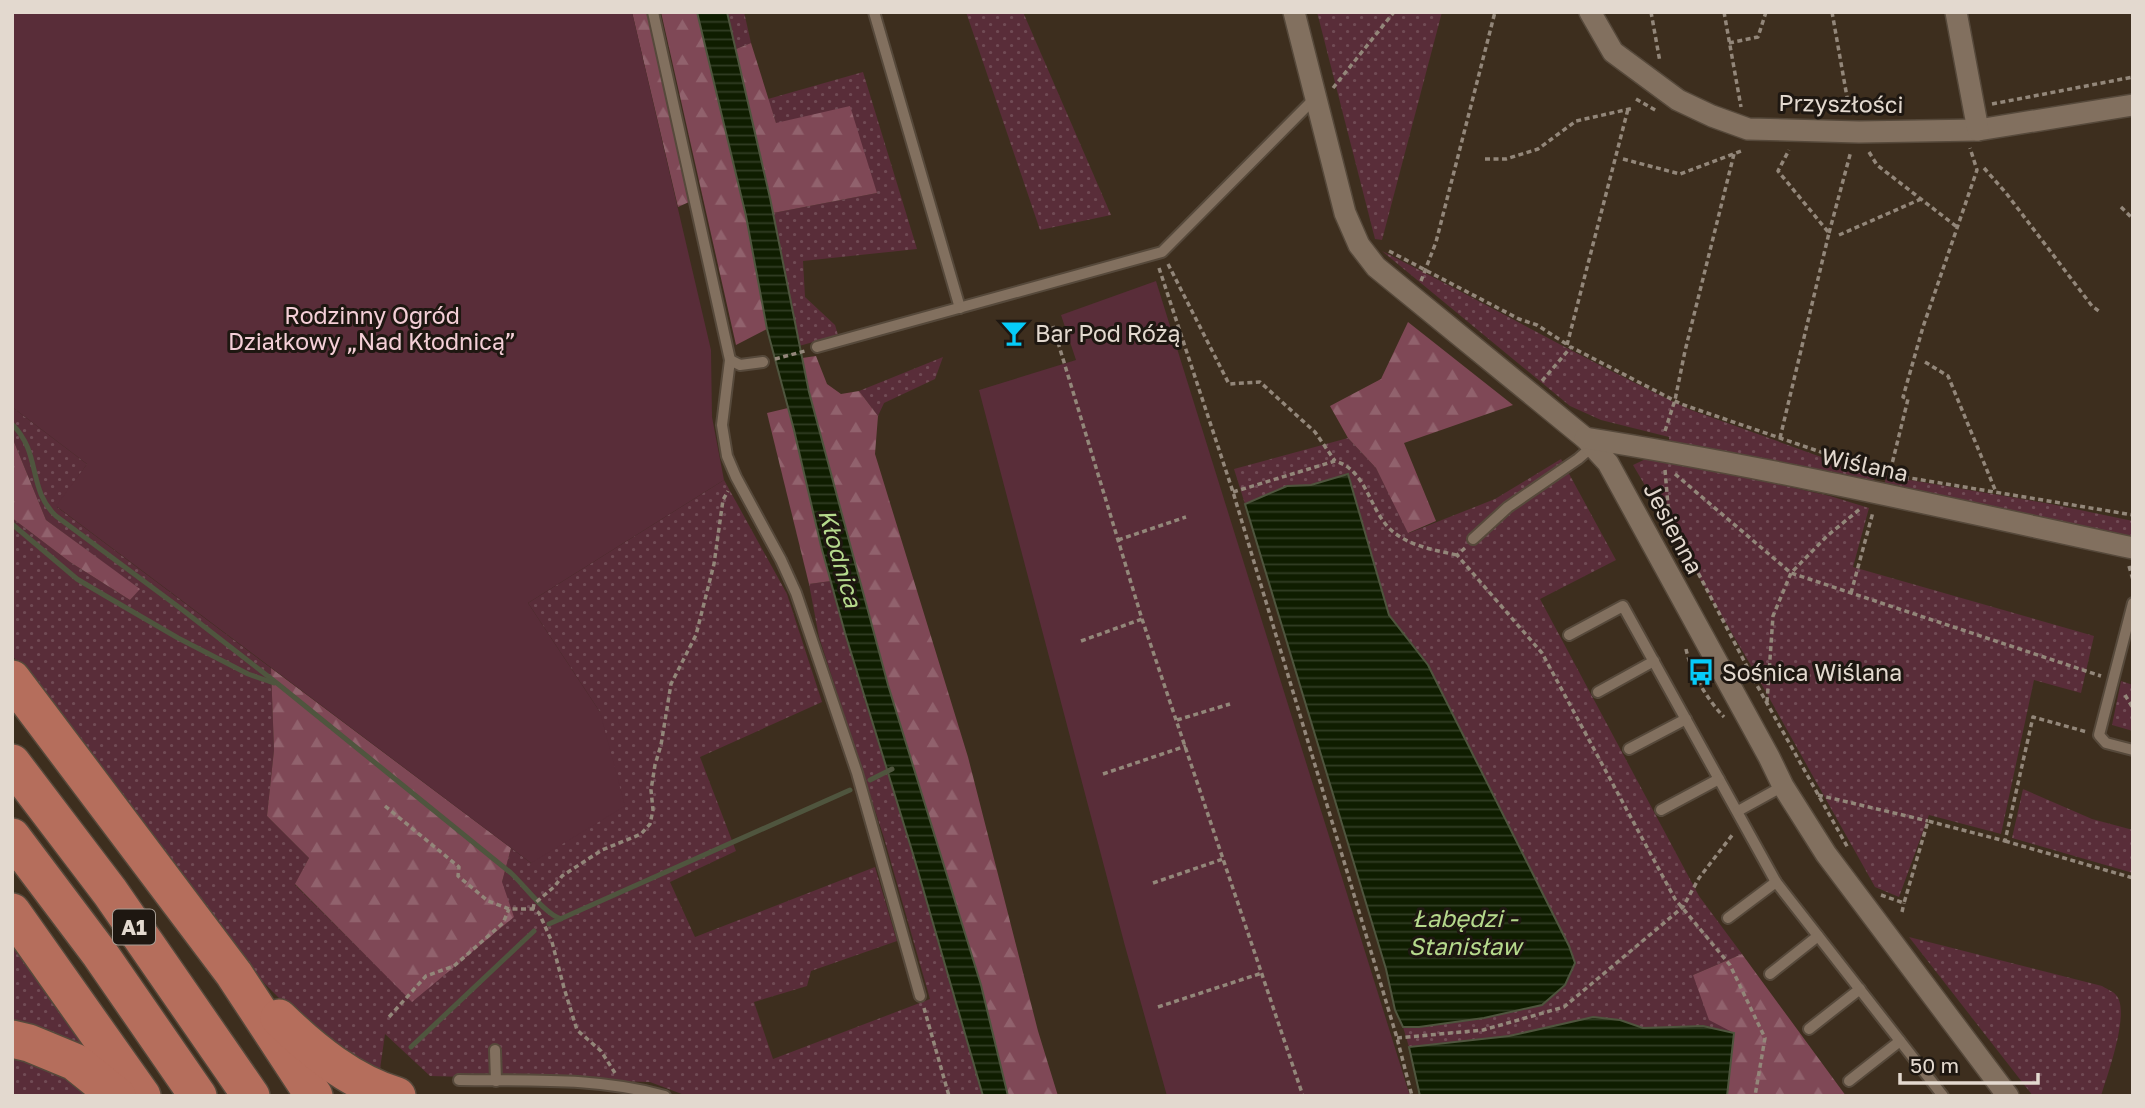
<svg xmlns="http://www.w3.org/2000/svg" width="2145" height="1108" font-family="'Golos Text',sans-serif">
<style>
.grass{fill:url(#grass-dots)}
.forest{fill:url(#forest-firs)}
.garden{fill:#592d39}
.water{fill:url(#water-rules);stroke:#4f553e;stroke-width:2}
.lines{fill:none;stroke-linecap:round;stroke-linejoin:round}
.stream{stroke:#4f553e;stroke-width:5}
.lane-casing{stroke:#56493b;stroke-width:14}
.street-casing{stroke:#56493b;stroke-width:24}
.highway-casing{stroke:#56493b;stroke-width:40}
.path{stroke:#93877a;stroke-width:3.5;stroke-dasharray:5 3.5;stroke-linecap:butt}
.lane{stroke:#82705f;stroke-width:10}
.street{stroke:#82705f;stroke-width:21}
.highway{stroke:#b56e5c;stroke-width:37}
.labels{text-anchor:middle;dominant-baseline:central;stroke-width:6;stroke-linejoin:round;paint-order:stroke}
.shield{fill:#1e1711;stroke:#a89f96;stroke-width:2}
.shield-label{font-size:21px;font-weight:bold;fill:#e3d9cf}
.street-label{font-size:23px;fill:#e3d9cf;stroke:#1e1711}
.park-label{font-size:23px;fill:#f4cfd7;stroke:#1e1711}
.poi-label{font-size:23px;fill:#e3d9cf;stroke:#1e1711;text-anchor:start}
.water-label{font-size:24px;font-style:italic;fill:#b5d98c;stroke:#1e1711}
</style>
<defs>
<pattern id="grass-dots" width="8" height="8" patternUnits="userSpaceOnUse" patternTransform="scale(1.75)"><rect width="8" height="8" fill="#592d39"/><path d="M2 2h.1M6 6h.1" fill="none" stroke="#714b55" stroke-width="1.8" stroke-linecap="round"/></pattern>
<pattern id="forest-firs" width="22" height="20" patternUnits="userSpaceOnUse" patternTransform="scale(1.75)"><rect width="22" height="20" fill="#7f4856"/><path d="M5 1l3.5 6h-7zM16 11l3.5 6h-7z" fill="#91626d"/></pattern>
<pattern id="water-rules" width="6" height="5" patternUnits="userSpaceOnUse" patternTransform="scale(1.75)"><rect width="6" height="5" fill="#0f1d00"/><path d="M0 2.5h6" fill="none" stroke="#323d24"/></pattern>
</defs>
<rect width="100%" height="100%" fill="#3d2e1e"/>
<g class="grass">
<polygon points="727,12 744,12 751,43 736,49"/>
<polygon points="966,12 1023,12 1111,215 1040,230"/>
<polygon points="1317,12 1442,12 1382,240 1375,239"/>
<polygon points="863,72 917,249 803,261 805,297 835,325 838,335 799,346 773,213 877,193 776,123 768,99"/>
<path d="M1382,251C1486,303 1586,361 1691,410L1874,476L1872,486L1669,441V437L1601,420L1570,406Z"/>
<polygon points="943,357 935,379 884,403 878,416 859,391"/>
<polygon points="12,407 87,464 57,507 271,668 274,750 267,816 309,858 295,885 412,1001 502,882 511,848 531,863 600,712 528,603 724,480 787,594 822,702 700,757 736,851 670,882 695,937 875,867 897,941 811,971 807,986 754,1002 773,1059 930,999 884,838 819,637 809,584 831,581 845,633 913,854 983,1096 687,1096 650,1082 430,1076 385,1034 379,1076 321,1040 258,977 12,655 12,518 70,562 130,600 139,589 46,520 12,437"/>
<polygon points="1348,438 1376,468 1409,533 1495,499 1561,459 1616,560 1540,599 1699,896 1742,954 1693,975 1734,1033 1703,1026 1643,1028 1620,1020 1593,1017 1509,1036 1409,1047 1403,1027 1419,1027 1484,1018 1542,1005 1565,985 1575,962 1569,946 1428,665 1389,615 1348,475 1311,485 1287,486 1245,504 1234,469"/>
<polygon points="1652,456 1830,496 1869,508 1853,567 2094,636 2081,693 2034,680 2001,834 1929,815 1899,897 1875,887 1753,669 1633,465"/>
<polygon points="1886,476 2051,504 2133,521 2133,541 1884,487"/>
<polygon points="2121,681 2133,685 2133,731 2112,725"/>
<polygon points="2023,789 2092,819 2133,830 2133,873 2012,838"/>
<polygon points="12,936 98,1062 49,1032 12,1021"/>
<path d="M1909,937L2102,986C2106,989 2113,991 2116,995C2131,1011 2107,1076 2101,1096H2033Z"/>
<polygon points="12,1047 105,1096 12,1096"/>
</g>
<g class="forest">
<polygon points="632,12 648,12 689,202 678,207"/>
<polygon points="661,12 697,12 746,216 767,329 736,345"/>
<polygon points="751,43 776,123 850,106 877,193 773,213 736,49"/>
<polygon points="1408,322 1513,405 1404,443 1436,521 1408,533 1376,468 1348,438 1330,406 1381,379"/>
<polygon points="816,356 827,384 841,394 859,391 878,416 875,454 968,757 1038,1031 1058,1096 1008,1096 981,985 888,685 809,392 802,358"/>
<polygon points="788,408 831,581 809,584 767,413"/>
<polygon points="12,437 46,520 140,589 130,600 70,562 12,518"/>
<polygon points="271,668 511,848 502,882 514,917 412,1002 295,884 309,858 267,816 274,750"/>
<polygon points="1742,954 1846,1096 1727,1096 1734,1033 1709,1020 1693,975"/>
</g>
<g class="garden">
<polygon points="12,12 632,12 711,350 712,417 724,480 528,603 600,712 625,806 531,863 56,506 87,464 12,407"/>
<polygon points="1156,281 1410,1096 1167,1096 1125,946 979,390 1076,360 1061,315"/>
</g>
<g class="water">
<polygon points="697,12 727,12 770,198 809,392 888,685 981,985 1008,1096 983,1096 913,854 845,633 821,546 794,430 767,329 746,216"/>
<polygon points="1348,474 1389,615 1428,665 1569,946 1575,963 1565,985 1542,1005 1484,1018 1419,1027 1403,1027 1395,1010 1386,969 1245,504 1287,486 1311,485"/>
<polygon points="1593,1017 1620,1020 1643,1028 1703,1026 1734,1033 1727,1096 1420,1096 1409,1047 1509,1036"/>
</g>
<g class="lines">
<g class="stream">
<path d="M12,424C42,454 27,489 56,516L184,611L278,684L511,873C525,886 545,914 561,919"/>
<polyline points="12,524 77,579 104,595 178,638 248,674 274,683"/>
<polyline points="870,780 892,769"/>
<polyline points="549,924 850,790"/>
<polyline points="411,1047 534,931"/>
</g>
<defs>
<g id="lane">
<polyline points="653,12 730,360 722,425 727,456 736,477 781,560 796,593 857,773 920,996"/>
<polyline points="874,12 960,308"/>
<polyline points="817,347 1162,252 1315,98"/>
<polyline points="730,360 740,365 763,362"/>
<polyline points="1473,539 1508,507 1578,459 1593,446"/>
<polyline points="2133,603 2099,735 2106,743 2133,750"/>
<polyline points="1569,635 1623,606 1776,882 1943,1096"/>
<polyline points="1598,692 1654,661"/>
<polyline points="1629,749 1686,719"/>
<polyline points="1661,810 1719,779"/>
<polyline points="1738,811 1783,786"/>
<polyline points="1728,918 1776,882"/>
<polyline points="1770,974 1818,936"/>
<polyline points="1809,1029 1860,989"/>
<polyline points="495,1050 496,1081"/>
<path d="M459,1080C528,1081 598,1077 665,1096"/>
<polyline points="1849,1081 1900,1041"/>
</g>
<g id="street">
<polyline points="1294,12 1345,213 1359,245 1376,267 1585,438 1608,463 1769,757 1783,786 1826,854 2008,1096"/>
<polyline points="1590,12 1613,52 1678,100 1712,116 1748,129 1859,132 1978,130 2133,105"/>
<polyline points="1956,12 1978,130"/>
<path d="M1585,438C1769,467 1951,509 2133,548"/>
</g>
<g id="highway">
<polyline points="12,679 234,974 314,1096"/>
<polyline points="12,763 110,892 251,1096"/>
<polyline points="12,837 100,954 198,1096"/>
<polyline points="12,912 142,1096"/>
<path d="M279,1018C313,1051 351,1082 397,1096"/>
<polyline points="12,1039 29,1043 75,1062 117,1096"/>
</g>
</defs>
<use href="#lane" class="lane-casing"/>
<use href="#street" class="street-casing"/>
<use href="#highway" class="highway-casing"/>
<g class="path">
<polyline points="1651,12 1660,62"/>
<polyline points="1724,12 1741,107"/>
<polyline points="1832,12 1850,114"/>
<polyline points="1729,43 1758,37 1766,12"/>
<polyline points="1333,88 1394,12"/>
<polyline points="1636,99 1657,111"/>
<polyline points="1992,104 2133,77"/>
<polyline points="1869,152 1877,165 1957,227"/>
<polyline points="1485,159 1506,159 1538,149 1576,121 1634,108"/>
<polyline points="1623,159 1680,174 1744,150"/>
<polyline points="1984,168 2006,193 2092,306 2100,312"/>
<polyline points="2121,207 2133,219"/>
<polyline points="1829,233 1851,151"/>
<polyline points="1839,235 1921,199"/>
<polyline points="1389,251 1519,319 1537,325 1568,345"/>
<polyline points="1168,264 1229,384 1260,382 1315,432 1335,461"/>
<polyline points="1159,268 1233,492 1397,1038 1412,1096"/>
<polyline points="1421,281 1436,242 1495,12"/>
<polyline points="1053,326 1142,619 1303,1096"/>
<polyline points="1567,345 1628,109"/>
<polyline points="775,359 805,351"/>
<polyline points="1925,362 1948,376 1996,492"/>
<polyline points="1542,381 1571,347 1681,404 1876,471"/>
<polyline points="1665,431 1675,400 1685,351 1734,154"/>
<polyline points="1780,438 1829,233 1778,171 1789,150"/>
<polyline points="1665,470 1669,517 1754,680 1848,848"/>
<polyline points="1675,474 1791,573 2101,676"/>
<polyline points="1882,474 1891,468 1908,399 1903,397 1923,327 1977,170 1970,148"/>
<polyline points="1904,477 2133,515"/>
<path d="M1233,492L1335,461C1367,470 1369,510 1391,530C1409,546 1434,550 1457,555"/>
<polyline points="1118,540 1186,517"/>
<polyline points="1465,548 1457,555 1542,653 1675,899 1730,965 1765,1038 1755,1096"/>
<polyline points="2129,566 2133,580"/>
<polyline points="1851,593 1873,512"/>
<polyline points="1081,641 1142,619"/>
<path d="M1686,649C1691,673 1707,699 1724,717"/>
<polyline points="2125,695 2133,708"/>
<polyline points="1767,702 1773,616 1791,573 1827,536 1860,509"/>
<polyline points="1177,720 1230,704"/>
<polyline points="1103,774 1186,746"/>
<polyline points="1818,795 1928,821"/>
<polyline points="385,806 459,867 458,876 488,901 509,909 533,909 539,913 552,942 564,988 577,1030 601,1051 615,1073"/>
<polyline points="2005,841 2133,878"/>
<polyline points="1153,883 1223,859"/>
<polyline points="1881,895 1904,903 1928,821 2005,841 2033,717 2087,732"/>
<polyline points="533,909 534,904 555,886 562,876 602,850 641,834 650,824 653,810 651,790 655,765 661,745 671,684 696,635 714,564 723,500 728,491"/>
<polyline points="1902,912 1904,903"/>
<polyline points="1158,1007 1262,973"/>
<polyline points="924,1008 949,1096"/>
<polyline points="389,1017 426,976 454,966 503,923 509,909"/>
<polyline points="1397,1038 1483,1030 1564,1007 1683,907 1699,878 1733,834"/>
</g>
<use href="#lane" class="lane"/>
<use href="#street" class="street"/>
<use href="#highway" class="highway"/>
</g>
<defs>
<symbol id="bar-bare" viewBox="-9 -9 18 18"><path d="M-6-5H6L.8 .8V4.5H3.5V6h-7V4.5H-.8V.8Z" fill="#06cbf9" stroke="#1e1711" stroke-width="2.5" paint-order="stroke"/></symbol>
<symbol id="bus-bare" viewBox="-9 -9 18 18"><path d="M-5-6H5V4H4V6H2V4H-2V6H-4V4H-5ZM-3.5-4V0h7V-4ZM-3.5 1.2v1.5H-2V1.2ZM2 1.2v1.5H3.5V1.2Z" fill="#06cbf9" stroke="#1e1711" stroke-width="2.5" paint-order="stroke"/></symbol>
</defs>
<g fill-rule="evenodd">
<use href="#bar-bare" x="995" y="314" width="38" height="38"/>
<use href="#bus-bare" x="1682" y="653" width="38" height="38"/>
</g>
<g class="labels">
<rect class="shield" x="113" y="909.5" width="42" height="35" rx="5"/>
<g class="shield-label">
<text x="134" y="927">A1</text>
</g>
<g class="street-label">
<text transform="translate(1841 103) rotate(1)">Przyszłości</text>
<text transform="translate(1865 464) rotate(12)">Wiślana</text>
<text transform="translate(1674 528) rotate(62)">Jesienna</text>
</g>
<g class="park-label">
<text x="372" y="315">Rodzinny Ogród<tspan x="372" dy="26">Działkowy „Nad Kłodnicą”</tspan></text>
</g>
<g class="poi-label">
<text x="1035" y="333">Bar Pod Różą</text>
<text x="1722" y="672">Sośnica Wiślana</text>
</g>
<g class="water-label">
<text transform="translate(841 558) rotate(74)">Kłodnica</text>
<text x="1465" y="917">Łabędzi -<tspan x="1465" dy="28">Stanisław</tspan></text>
</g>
</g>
<rect width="2145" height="1108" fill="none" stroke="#e3d9cf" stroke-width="28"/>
<path d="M1900 1073v10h138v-10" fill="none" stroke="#e3d9cf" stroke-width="3.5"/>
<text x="1910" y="1073" font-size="21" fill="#e3d9cf" stroke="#1e1711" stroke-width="5" paint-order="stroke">50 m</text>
</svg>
